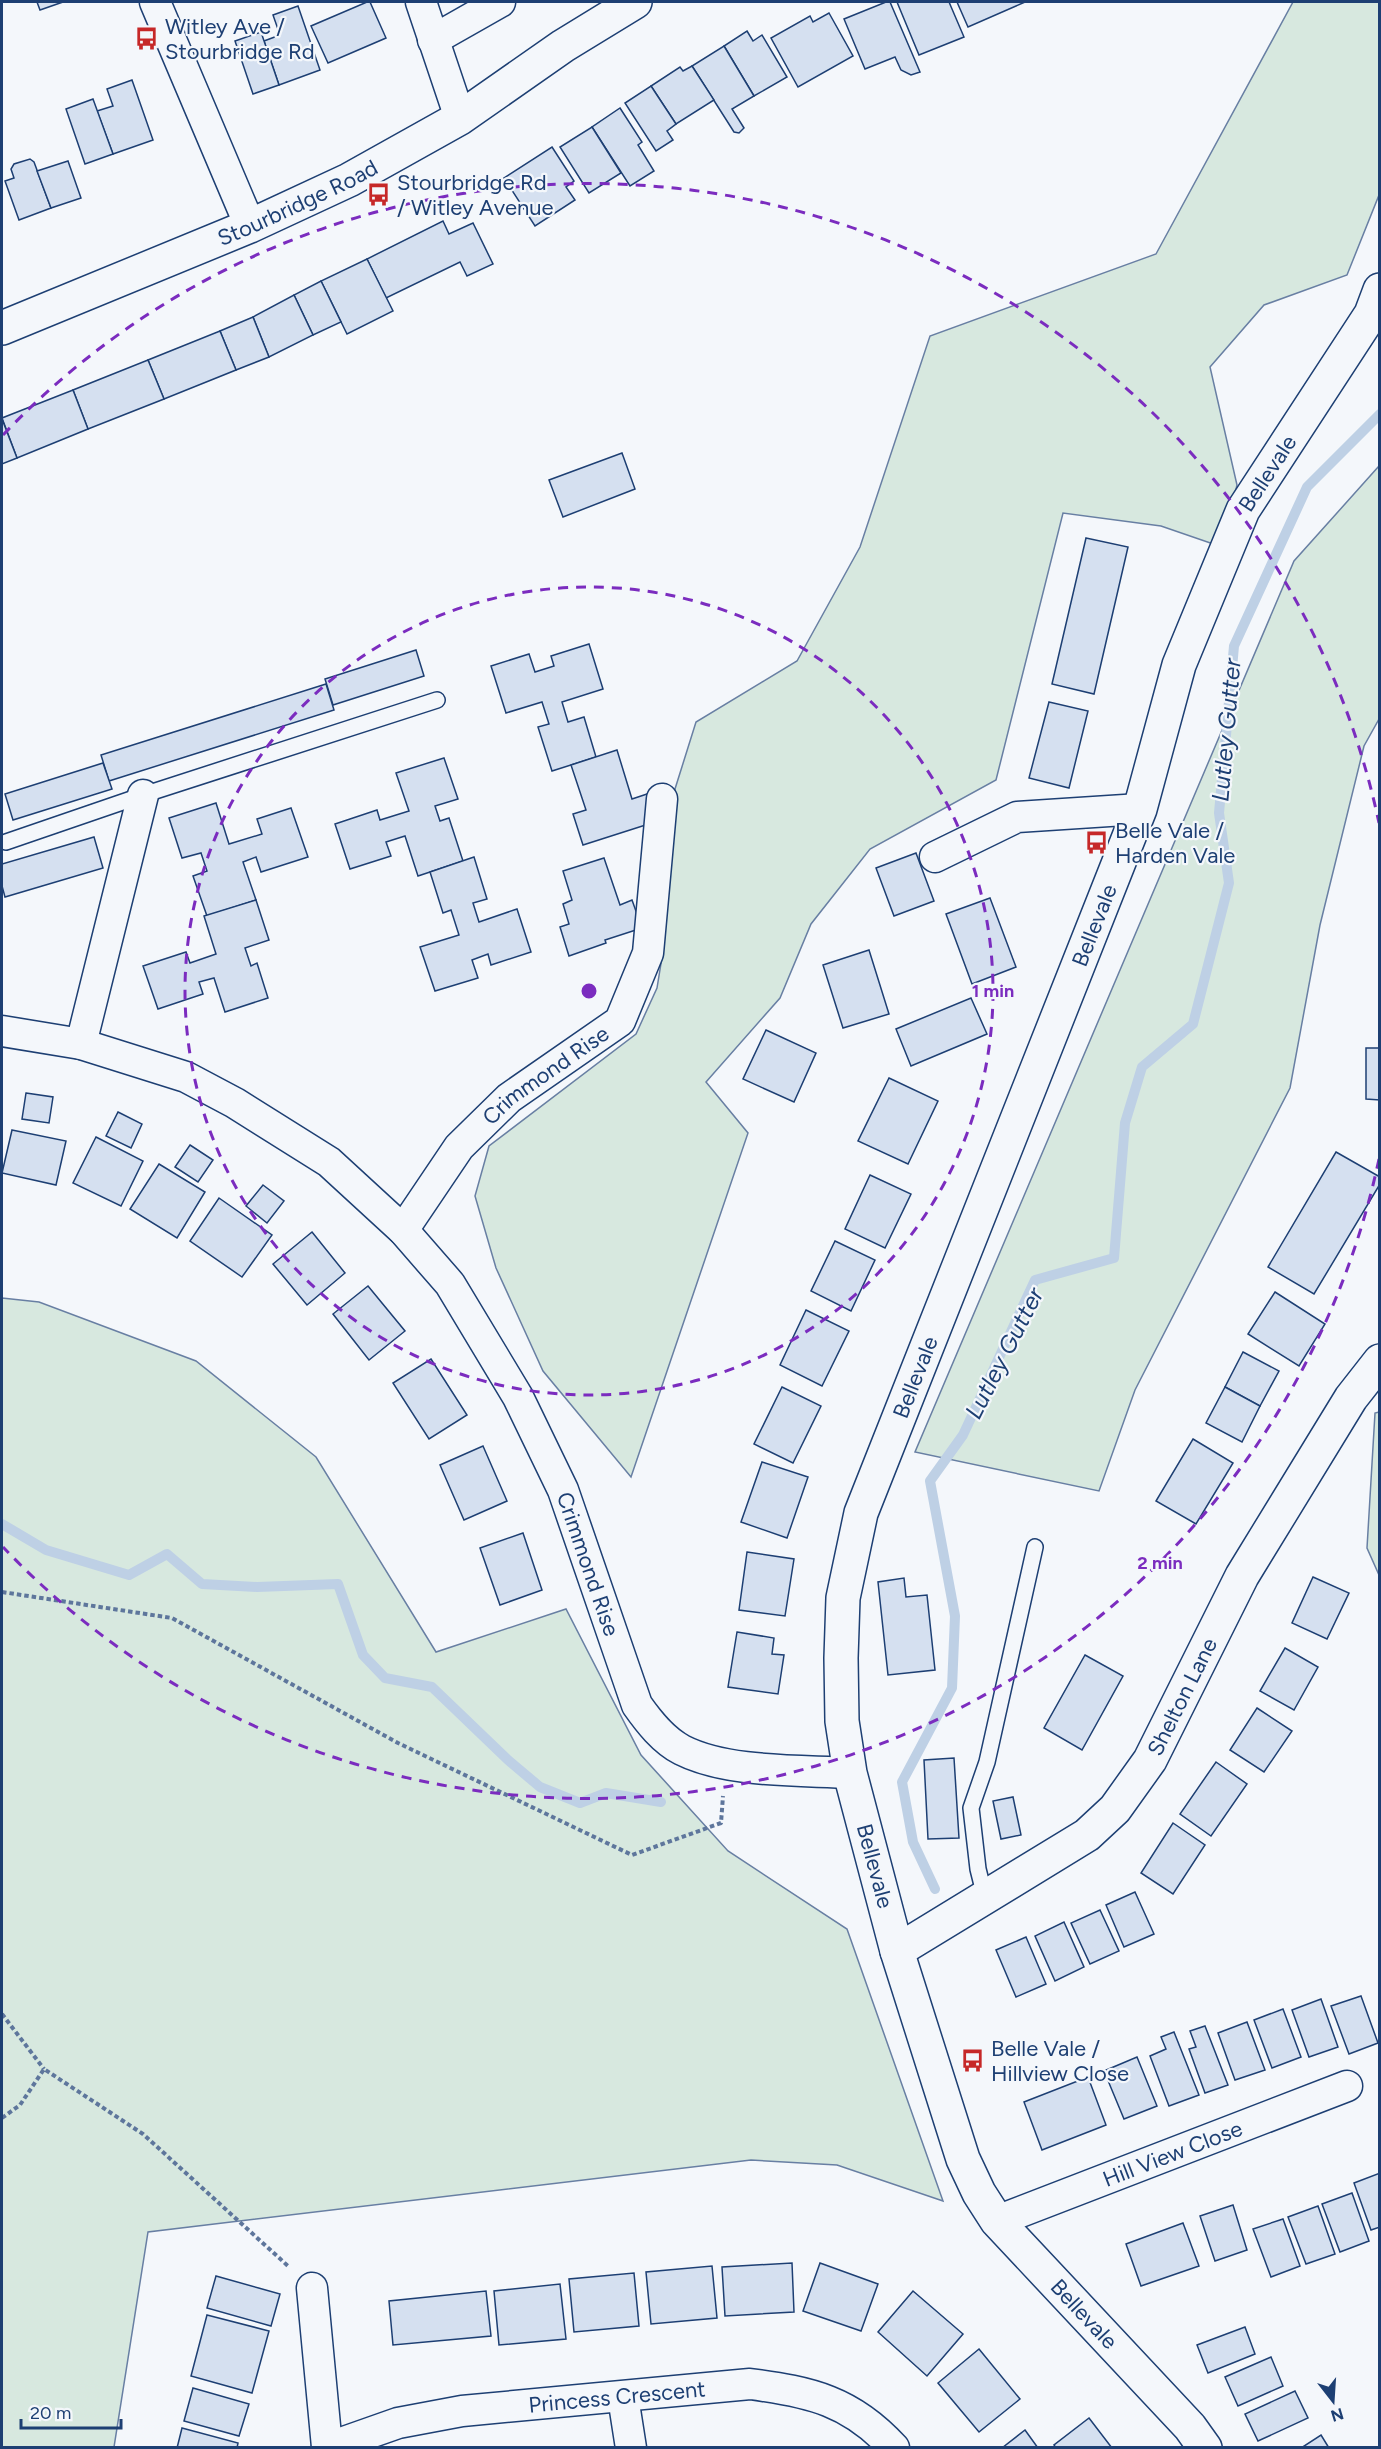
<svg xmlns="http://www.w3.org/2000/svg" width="1381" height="2449" font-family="Figtree,sans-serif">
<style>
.green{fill:#d7e8df;stroke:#687fa3;stroke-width:1.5}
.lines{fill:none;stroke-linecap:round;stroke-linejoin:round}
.stream{stroke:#bed0e5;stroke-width:10}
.building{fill:#d5e0f0;stroke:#1d3f73;stroke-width:1.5}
.lane-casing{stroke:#1d3f73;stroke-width:18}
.street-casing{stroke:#1d3f73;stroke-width:33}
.secondary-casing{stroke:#1d3f73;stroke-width:36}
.highway-casing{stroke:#1d3f73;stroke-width:36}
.path{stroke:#5e769c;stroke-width:4;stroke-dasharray:4.5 3;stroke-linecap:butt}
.lane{stroke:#f4f7fb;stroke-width:15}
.street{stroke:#f4f7fb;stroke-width:30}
.secondary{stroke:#f4f7fb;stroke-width:33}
.highway{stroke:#f4f7fb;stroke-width:33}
.ring{fill:none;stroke:#7b2cbf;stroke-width:3;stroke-dasharray:10 8}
.labels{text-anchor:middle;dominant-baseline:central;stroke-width:4.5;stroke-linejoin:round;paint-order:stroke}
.poi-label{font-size:22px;fill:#1d3f73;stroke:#f4f7fb;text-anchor:start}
.street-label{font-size:22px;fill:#1d3f73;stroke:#f4f7fb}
.water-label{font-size:24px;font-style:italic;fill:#1d3f73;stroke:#f4f7fb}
.centre{fill:#7b2cbf;stroke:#f4f7fb;stroke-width:3}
.ring-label{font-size:18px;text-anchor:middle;font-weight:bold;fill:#7b2cbf;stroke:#f4f7fb;stroke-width:4.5;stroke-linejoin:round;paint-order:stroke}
</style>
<rect width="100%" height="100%" fill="#f4f7fb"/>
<g class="green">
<polygon points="1293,2 1379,2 1379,195 1347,275 1264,305 1210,367 1237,485 1222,547 1161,526 1063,513 996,780 870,849 811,924 780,998 706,1082 748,1133 631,1477 543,1371 496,1268 475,1196 489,1146 636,1034 657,988 664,945 675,789 696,722 797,661 860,547 930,336 1156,254"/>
<polygon points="1379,466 1379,719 1364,746 1320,925 1290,1088 1135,1390 1099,1491 915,1452 1294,561"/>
<polygon points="2,1298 39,1302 196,1361 316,1457 436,1652 566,1609 641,1755 728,1851 847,1929 943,2201 837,2165 751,2160 148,2232 114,2447 2,2447"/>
<polygon points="1379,1412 1380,1412 1379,1575 1367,1548 1375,1413"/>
</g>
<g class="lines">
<g class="stream">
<polyline points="2,1524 46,1550 129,1575 167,1554 202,1584 257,1587 338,1584 363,1655 385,1678 432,1687 508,1760 540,1787 580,1803 606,1793 661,1802"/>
<polyline points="935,1889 913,1842 902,1782 952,1688 955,1616 930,1481 963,1435 1035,1280 1114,1258 1125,1123 1142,1067 1193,1024 1229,883 1219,813 1234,646 1307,487 1380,414"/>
</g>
</g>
<g class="building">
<polygon points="37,2 63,2 40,10"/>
<polygon points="367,2 370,2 386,38 328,63 311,26"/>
<polygon points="886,2 890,2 920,72 911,75 901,70 895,57 865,69 844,19"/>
<polygon points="897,2 949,2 964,37 919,55"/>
<polygon points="957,2 1025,2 968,27"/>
<polygon points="298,6 320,70 279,85 264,41 280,35 273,15"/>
<polygon points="829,13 853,56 798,87 771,38 810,16 813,22"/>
<polygon points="747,31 753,41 762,35 787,77 754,96 724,46"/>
<polygon points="261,32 279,85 253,94 235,41"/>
<polygon points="724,46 754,96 732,109 744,128 739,133 734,132 692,66"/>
<polygon points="692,66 714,100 676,124 651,86 680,67 683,71"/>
<polygon points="132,80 153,140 113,154 97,111 113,106 107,89"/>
<polygon points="651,86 676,124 667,131 673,140 656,151 625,103"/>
<polygon points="93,99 113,154 85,164 66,109"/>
<polygon points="620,108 642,142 638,145 654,171 630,186 592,127"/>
<polygon points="592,127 621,173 589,193 560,147"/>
<polygon points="552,147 574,181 566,187 575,200 535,226 504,178"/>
<polygon points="30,159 34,162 51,208 19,220 5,181 14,178 11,169 14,164"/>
<polygon points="68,161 81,198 51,208 37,171"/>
<polygon points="443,221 449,234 473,223 493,264 467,276 460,262 386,298 367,259"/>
<polygon points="367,259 393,311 347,334 321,281"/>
<polygon points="321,281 341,322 313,335 294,295"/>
<polygon points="294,295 313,335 269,357 253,317"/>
<polygon points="253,317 269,357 236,370 220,331"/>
<polygon points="220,331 236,370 164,399 148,360"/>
<polygon points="148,360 164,399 88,429 73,390"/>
<polygon points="73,390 88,429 17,458 2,418"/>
<polygon points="2,419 17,458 2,464"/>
<polygon points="622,453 635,489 563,517 549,480"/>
<polygon points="1086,538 1128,547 1094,694 1052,684"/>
<polygon points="589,644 603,689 562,702 568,722 584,717 596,757 552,771 538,727 549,724 542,702 506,713 491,666 529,654 535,672 554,666 551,656"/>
<polygon points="416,650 424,676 333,705 325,679"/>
<polygon points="326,684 334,710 109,781 101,755"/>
<polygon points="1049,702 1088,711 1069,788 1029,778"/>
<polygon points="617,750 632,799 647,794 655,822 583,845 573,814 586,810 571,765"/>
<polygon points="444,758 458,799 435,806 440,821 449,818 463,861 418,876 405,836 386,842 391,856 350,869 335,824 377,810 380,820 409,811 396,773"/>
<polygon points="103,763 112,789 13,820 5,794"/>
<polygon points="216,803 229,844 262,834 257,819 291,808 308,857 261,872 256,857 243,862 256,900 207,916 193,876 207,871 201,853 182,858 169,818"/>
<polygon points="94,837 103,868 5,897 2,886 2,864"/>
<polygon points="916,853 934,901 894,916 876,868"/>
<polygon points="474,857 487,899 473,903 479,922 517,909 531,952 491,965 488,954 472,960 478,978 435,991 420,947 459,935 451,910 443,913 430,872"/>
<polygon points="604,858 620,905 632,900 642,928 605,940 606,943 569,956 560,927 569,924 563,904 572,900 563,871"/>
<polygon points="990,898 1016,967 972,984 946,914"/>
<polygon points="256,900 269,940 245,948 251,966 257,963 268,998 225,1012 214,978 199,982 203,994 158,1009 143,966 186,952 190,963 216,954 204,916"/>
<polygon points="869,950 889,1014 843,1028 823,965"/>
<polygon points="971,998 987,1034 911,1066 896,1029"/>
<polygon points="766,1030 816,1053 794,1102 743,1079"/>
<polygon points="1366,1048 1380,1048 1380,1100 1366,1099"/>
<polygon points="889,1078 938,1101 908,1164 858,1141"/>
<polygon points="26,1093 53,1097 49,1123 22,1119"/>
<polygon points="118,1112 142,1124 131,1148 106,1136"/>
<polygon points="12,1130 66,1141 56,1185 2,1173"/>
<polygon points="96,1137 143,1161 121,1206 73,1183"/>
<polygon points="190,1145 213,1160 198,1182 175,1167"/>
<polygon points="1336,1152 1380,1177 1380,1184 1314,1294 1268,1267"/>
<polygon points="159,1164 205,1192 177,1238 130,1209"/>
<polygon points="870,1175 911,1194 885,1248 845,1229"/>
<polygon points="263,1185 284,1201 267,1223 246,1206"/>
<polygon points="219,1198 272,1235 242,1277 190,1241"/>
<polygon points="312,1232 345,1273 307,1305 273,1264"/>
<polygon points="835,1241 875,1260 851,1311 811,1291"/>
<polygon points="368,1286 405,1331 369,1360 333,1314"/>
<polygon points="1275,1292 1325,1324 1299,1366 1248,1334"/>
<polygon points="806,1310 849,1331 822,1386 780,1365"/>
<polygon points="1243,1352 1279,1371 1260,1406 1225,1387"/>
<polygon points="431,1359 467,1415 429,1439 393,1383"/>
<polygon points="782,1387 821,1406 793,1463 754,1444"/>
<polygon points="1225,1387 1260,1406 1242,1442 1206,1423"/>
<polygon points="1193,1439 1233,1463 1196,1524 1156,1501"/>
<polygon points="483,1446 507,1501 464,1520 440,1465"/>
<polygon points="762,1462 808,1477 787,1538 741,1522"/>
<polygon points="523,1533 542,1590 500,1605 480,1548"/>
<polygon points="747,1552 794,1559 785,1616 739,1610"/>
<polygon points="1313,1577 1349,1593 1327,1639 1292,1623"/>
<polygon points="904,1578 906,1597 927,1595 935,1670 888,1675 878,1582"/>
<polygon points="737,1632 774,1638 772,1654 784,1655 778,1694 728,1687"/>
<polygon points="1285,1648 1318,1667 1294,1710 1260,1691"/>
<polygon points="1085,1655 1123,1676 1082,1750 1044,1728"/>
<polygon points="1257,1708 1292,1731 1264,1772 1230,1750"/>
<polygon points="954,1758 959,1838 928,1839 924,1760"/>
<polygon points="1216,1762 1247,1784 1211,1836 1180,1814"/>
<polygon points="1013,1797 1021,1835 1001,1839 993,1801"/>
<polygon points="1173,1823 1205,1845 1173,1894 1141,1873"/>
<polygon points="1135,1892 1154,1934 1124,1947 1106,1905"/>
<polygon points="1100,1910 1119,1951 1090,1964 1071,1923"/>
<polygon points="1064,1922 1084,1967 1055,1981 1035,1936"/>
<polygon points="1026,1937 1046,1984 1016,1997 996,1950"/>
<polygon points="1361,1996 1378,2043 1349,2054 1331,2006"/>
<polygon points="1321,1999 1338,2047 1309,2057 1292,2010"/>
<polygon points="1283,2009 1301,2057 1272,2068 1254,2020"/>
<polygon points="1247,2022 1265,2070 1235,2080 1218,2033"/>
<polygon points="1205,2026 1228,2085 1205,2093 1189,2049 1196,2047 1190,2031"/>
<polygon points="1174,2032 1199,2095 1169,2106 1150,2056 1166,2049 1161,2037"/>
<polygon points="1137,2057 1157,2106 1124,2119 1104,2071"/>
<polygon points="1088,2077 1106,2125 1042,2150 1024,2102"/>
<polygon points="1380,2173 1380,2227 1371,2230 1354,2183"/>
<polygon points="1352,2193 1369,2241 1340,2252 1322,2204"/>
<polygon points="1233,2205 1247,2250 1215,2261 1200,2216"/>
<polygon points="1318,2206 1335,2254 1306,2264 1288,2217"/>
<polygon points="1283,2219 1300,2266 1271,2277 1253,2229"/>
<polygon points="1183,2223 1199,2266 1141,2286 1126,2244"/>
<polygon points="792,2263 794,2312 725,2316 722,2267"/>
<polygon points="820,2263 878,2284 861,2331 803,2311"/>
<polygon points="712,2266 717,2318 651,2324 646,2272"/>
<polygon points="634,2273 639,2326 574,2332 569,2279"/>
<polygon points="216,2276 280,2294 271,2326 207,2308"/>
<polygon points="560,2284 566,2339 499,2345 494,2291"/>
<polygon points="486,2291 491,2336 393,2345 389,2301"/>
<polygon points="913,2291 963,2334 927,2376 878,2332"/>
<polygon points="207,2315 269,2331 252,2393 191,2376"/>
<polygon points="1245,2327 1255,2354 1208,2373 1197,2345"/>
<polygon points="979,2349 1020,2399 979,2432 938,2383"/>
<polygon points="1271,2357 1283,2386 1238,2406 1225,2377"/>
<polygon points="193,2388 249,2404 239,2436 184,2421"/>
<polygon points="1295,2391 1308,2418 1258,2441 1245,2414"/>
<polygon points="1089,2418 1112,2448 1056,2448 1054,2445"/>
<polygon points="182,2428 238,2443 237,2448 177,2448"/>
<polygon points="1025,2430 1038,2448 1002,2448"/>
<polygon points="1321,2435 1329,2448 1301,2448"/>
</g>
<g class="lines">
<defs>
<g id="lane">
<polyline points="6,842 143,795 437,700"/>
<polyline points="985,1897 978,1869 971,1808 987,1762 1035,1547"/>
</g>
<g id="street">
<polyline points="155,2 250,226"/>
<polyline points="421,2 460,118"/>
<polyline points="433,40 500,2"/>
<polyline points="935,857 1017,817 1140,809"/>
<path id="s1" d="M2,1031L81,1044L186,1077L235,1103L329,1162L403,1230L450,1284L518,1397L563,1490L637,1705C649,1722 663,1740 682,1750C727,1773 800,1770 850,1773"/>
<polyline points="81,1044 143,795"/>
<path id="s2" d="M403,1230L459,1147L509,1098L620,1021L648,953L662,799"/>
<path id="s3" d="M997,2221L1347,2086"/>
<polyline points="312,2288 327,2447"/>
<polyline points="623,2397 631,2448"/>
<path id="s4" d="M327,2448L398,2423L462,2411L750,2384C811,2392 851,2401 894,2448"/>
</g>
<g id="secondary">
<path id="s5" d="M897,1951L1087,1835L1115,1809L1150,1760L1242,1576L1351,1398L1380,1361"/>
<path id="s6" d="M1205,2448L1190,2427L997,2221L979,2193L963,2159L897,1951L850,1773L842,1721L841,1658L843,1598L861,1513L1140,809L1179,665L1243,510L1371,314L1380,290"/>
</g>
<g id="highway">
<path id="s7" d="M2,328L250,226L349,180L460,118L563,46L635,2"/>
</g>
</defs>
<use href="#lane" class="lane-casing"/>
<use href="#street" class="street-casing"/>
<use href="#secondary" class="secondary-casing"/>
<use href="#highway" class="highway-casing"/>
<g class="path">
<polyline points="2,1592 172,1618 398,1743 632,1855 721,1823 723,1796"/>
<polyline points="2,2014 44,2069"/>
<polyline points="2,2118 20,2105 44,2069 143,2134 288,2266"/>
</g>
<use href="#lane" class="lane"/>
<use href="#street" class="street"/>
<use href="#secondary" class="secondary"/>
<use href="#highway" class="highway"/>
</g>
<g class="ring">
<circle cx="589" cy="991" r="404"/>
<path d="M1379 1159A808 808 0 0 1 3 1547M3 435A808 808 0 0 1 1379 823"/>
</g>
<defs>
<symbol id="bus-bare" viewBox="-9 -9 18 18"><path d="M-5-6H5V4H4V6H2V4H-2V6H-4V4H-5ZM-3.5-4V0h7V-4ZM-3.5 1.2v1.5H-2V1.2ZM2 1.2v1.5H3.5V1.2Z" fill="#c62828" stroke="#f4f7fb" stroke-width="2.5" paint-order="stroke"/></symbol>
</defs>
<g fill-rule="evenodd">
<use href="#bus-bare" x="130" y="22" width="33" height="33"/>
<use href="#bus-bare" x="362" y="178" width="33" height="33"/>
<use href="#bus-bare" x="1080" y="826" width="33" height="33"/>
<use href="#bus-bare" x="956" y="2044" width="33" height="33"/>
</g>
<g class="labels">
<g class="poi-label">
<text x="165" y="26">Witley Ave /<tspan x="165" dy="25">Stourbridge Rd</tspan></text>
<text x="397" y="182">Stourbridge Rd<tspan x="397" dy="25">/ Witley Avenue</tspan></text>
<text x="1115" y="830">Belle Vale /<tspan x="1115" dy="25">Harden Vale</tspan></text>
<text x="991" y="2048">Belle Vale /<tspan x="991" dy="25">Hillview Close</tspan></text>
</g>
<g class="street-label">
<text stroke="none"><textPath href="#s7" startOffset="321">Stourbridge Road</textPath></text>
<text stroke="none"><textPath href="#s6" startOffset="2162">Bellevale</textPath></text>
<text stroke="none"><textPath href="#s6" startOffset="1676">Bellevale</textPath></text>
<text stroke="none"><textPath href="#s2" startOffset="213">Crimmond Rise</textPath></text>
<text stroke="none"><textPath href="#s6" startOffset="1190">Bellevale</textPath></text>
<text stroke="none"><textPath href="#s1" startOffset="842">Crimmond Rise</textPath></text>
<text stroke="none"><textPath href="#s5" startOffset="392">Shelton Lane</textPath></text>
<text transform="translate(875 1866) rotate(75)">Bellevale</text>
<text stroke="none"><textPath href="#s3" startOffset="188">Hill View Close</textPath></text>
<text transform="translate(1084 2314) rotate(47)">Bellevale</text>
<text stroke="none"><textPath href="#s4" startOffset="296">Princess Crescent</textPath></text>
</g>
<g class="water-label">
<text transform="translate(1226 730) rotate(-85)">Lutley Gutter</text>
<text transform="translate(1004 1353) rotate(-63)">Lutley Gutter</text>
</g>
</g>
<circle cx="589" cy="991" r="9" class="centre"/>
<g class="ring-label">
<text x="993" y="997">1 min</text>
<text x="1160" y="1569">2 min</text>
</g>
<rect width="1381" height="2449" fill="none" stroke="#1d3f73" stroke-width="6"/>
<g transform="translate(1333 2401) rotate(163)" stroke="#f4f7fb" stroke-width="4.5" paint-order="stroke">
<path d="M0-4.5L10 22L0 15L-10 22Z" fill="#1d3f73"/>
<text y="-9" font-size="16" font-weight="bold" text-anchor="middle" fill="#1d3f73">N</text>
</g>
<path d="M21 2419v9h100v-9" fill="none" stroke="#1d3f73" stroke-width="3"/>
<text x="30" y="2419" font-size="18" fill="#1d3f73" stroke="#f4f7fb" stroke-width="4.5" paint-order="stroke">20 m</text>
</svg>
